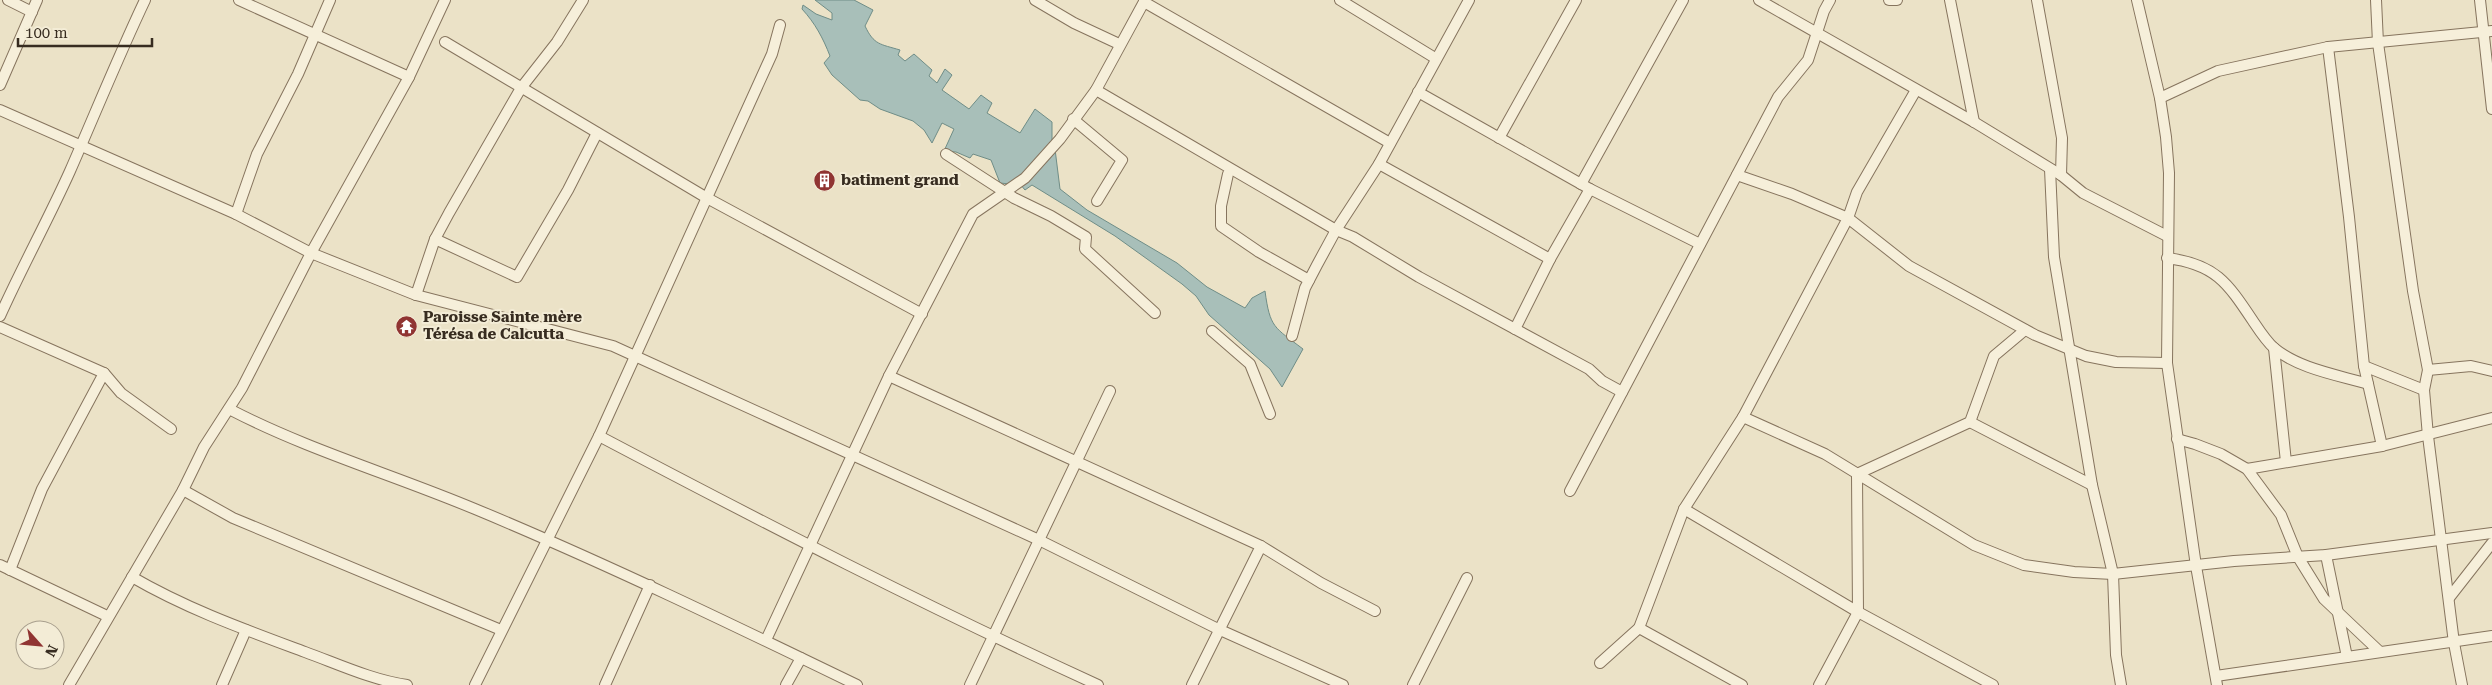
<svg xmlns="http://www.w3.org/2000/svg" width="2492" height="685" font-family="'Roboto Serif',serif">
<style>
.water{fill:#a8bfb9;stroke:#6f8d87}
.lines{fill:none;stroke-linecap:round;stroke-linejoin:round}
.minor-casing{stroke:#86745e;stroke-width:12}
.minor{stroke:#f6efda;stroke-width:10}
.labels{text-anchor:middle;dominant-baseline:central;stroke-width:4;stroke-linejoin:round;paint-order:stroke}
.poi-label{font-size:15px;font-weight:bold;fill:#372c20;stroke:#f3ecd6;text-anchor:start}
</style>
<rect width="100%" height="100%" fill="#ebe2c7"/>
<g class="water">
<path d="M815,0H854L873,10L865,26C874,45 880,44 900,50L898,55L905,61L914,54L932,70L929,76L937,83L945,69L952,75L942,90L969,109L981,95L992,103L987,113L1020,133L1035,109L1052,122V143L1030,170L1010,184L1000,183L991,160L973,154L970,158L956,152L944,151L954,129L942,123L932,143L924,130L913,121L880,109L868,101L860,100L832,75L824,63L830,56C823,38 815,23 802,9L803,5L816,14L832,20V13Z"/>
<path d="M1055,149L1060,189L1087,210L1177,263L1207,287L1245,308L1252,298L1265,291C1270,328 1274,327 1303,349L1282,387L1270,369L1209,315L1196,296L1182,284L1115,236L1032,185L1025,190L1020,184Z"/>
</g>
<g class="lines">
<defs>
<g id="minor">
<polyline points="8,0 32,12"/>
<polyline points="239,0 409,77"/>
<polyline points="1035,0 1074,23 1119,44"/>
<polyline points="1340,0 1435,58"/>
<polyline points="1759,0 1974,122 2061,175 2083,193 2167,236"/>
<polyline points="1889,0 1897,0"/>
<polyline points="1950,0 1974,122"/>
<polyline points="2037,0 2062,138 2061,175"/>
<polyline points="2137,0 2160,98 2166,137 2169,173 2167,363 2196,566 2217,685"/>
<polyline points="2376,0 2378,43 2413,291 2428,370 2424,390 2428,436 2454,643 2462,685"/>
<polyline points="2480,0 2492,109"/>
<polyline points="1144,2 1390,143"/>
<polyline points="445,42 707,198 922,314"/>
<polyline points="2328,47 2349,217 2364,366 2382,446"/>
<polyline points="0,85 37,0"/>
<polyline points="1096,90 1336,230 1353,237 1419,277 1589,369 1602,381 1622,392"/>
<polyline points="1418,92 1590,189 1700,244"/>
<polyline points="2160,98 2218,71 2328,47 2492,31"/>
<polyline points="0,110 236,214 311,253 416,295 613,346 1039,540 1218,629 1343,685"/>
<polyline points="1073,119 1122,160 1097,201"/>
<polyline points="1499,138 1576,0"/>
<polyline points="946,154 1014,198 1051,216 1086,237 1085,249 1155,313"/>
<polyline points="1379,164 1550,259"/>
<polyline points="2050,169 2054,257 2092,485 2113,574 2116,655 2121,685"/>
<polyline points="1228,174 1221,206 1221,226 1259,252 1309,280"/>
<polyline points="1737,175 1792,194 1848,218 1909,266 2035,335 2086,356 2116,362 2167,363"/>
<polyline points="1581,184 1683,0"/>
<polyline points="236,214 257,154 298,74 330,0"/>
<polyline points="435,239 517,277 568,190 597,133"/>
<path d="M2167,258C2215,264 2227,282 2253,321C2259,330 2266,341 2274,348C2299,369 2338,375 2368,384"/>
<polyline points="416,295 435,239 449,213 521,88 557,42 583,0"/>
<path d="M0,316C22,267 48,220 70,171C95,114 118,57 145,0"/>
<polyline points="0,327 104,373 121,393 171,429"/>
<polyline points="1515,329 1550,259 1590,189"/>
<polyline points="1212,331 1250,364 1270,414"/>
<polyline points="1292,336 1305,288 1317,265 1336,230 1379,164 1469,0"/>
<polyline points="2274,348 2286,462"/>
<polyline points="2364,366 2424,390"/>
<polyline points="2428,370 2471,366 2492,371"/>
<polyline points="889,376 1261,546 1321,583 1375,611"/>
<path d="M229,409C308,450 394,475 475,509C605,563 731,624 857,685"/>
<polyline points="1743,417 1825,454 1974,545 2024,565 2074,572 2113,574 2234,561 2326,555 2492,533"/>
<polyline points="1970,422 2092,485"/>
<path d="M599,436C764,523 929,608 1098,685"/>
<polyline points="2177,439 2195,444 2221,454 2247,469 2281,515 2298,557 2324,599 2380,652"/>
<polyline points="2247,469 2382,446 2492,418"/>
<polyline points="183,490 233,518 501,630"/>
<polyline points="1570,491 1778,97 1808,60 1824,11 1830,0"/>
<polyline points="1684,509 1858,612 1993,685"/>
<polyline points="2326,555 2347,657"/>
<polyline points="0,565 107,616"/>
<polyline points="10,570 42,489 104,373"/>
<path d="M132,577C187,609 246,630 305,652C338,664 372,680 407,685"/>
<polyline points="2449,598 2492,543"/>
<polyline points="1639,628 1742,685"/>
<polyline points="766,640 889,376 973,214 1025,178 1060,139 1096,90 1145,0"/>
<polyline points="1600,663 1639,628 1684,509 1743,417 1848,218 1857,192 1916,90"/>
<polyline points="2216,676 2492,636"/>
<polyline points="69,685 183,490 204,447 242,388 311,253 409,77 445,0"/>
<polyline points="222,685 246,630"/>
<polyline points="475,685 599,436 772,54 780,25"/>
<polyline points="605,685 650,585"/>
<polyline points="786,685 801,658"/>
<polyline points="970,685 1110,391"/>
<polyline points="1192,685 1261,546"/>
<polyline points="1413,685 1467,578"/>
<polyline points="1819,685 1858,612 1857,474 1970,422 1994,356 2025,330"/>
</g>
</defs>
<use href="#minor" class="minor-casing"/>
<use href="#minor" class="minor"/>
</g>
<defs>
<symbol id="building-disc" viewBox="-11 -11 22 22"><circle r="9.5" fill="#903432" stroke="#f3ecd6"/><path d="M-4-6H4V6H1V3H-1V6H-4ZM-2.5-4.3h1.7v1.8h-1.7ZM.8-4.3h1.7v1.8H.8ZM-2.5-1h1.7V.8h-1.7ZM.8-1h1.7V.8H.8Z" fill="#fff"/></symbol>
<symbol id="temple-disc" viewBox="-11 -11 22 22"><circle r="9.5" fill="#903432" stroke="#f3ecd6"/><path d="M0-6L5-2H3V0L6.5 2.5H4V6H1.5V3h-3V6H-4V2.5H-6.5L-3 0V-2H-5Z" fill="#fff"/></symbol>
</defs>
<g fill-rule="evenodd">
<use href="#building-disc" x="812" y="168" width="25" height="25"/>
<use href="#temple-disc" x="394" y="314" width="25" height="25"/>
</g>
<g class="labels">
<g class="poi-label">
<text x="841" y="180">batiment grand</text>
<text x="423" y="317">Paroisse Sainte mère<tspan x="423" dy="17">Térésa de Calcutta</tspan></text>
</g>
</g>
<g transform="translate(40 645) rotate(117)"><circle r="24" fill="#f3ecd6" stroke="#a89f8d"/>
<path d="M0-4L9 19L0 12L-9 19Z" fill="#903432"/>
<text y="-8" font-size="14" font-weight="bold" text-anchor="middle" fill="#372c20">N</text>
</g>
<path d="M18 38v8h134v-8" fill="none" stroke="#372c20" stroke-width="2.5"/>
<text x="25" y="38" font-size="15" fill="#372c20" stroke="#f3ecd6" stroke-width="4" paint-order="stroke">100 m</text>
</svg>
